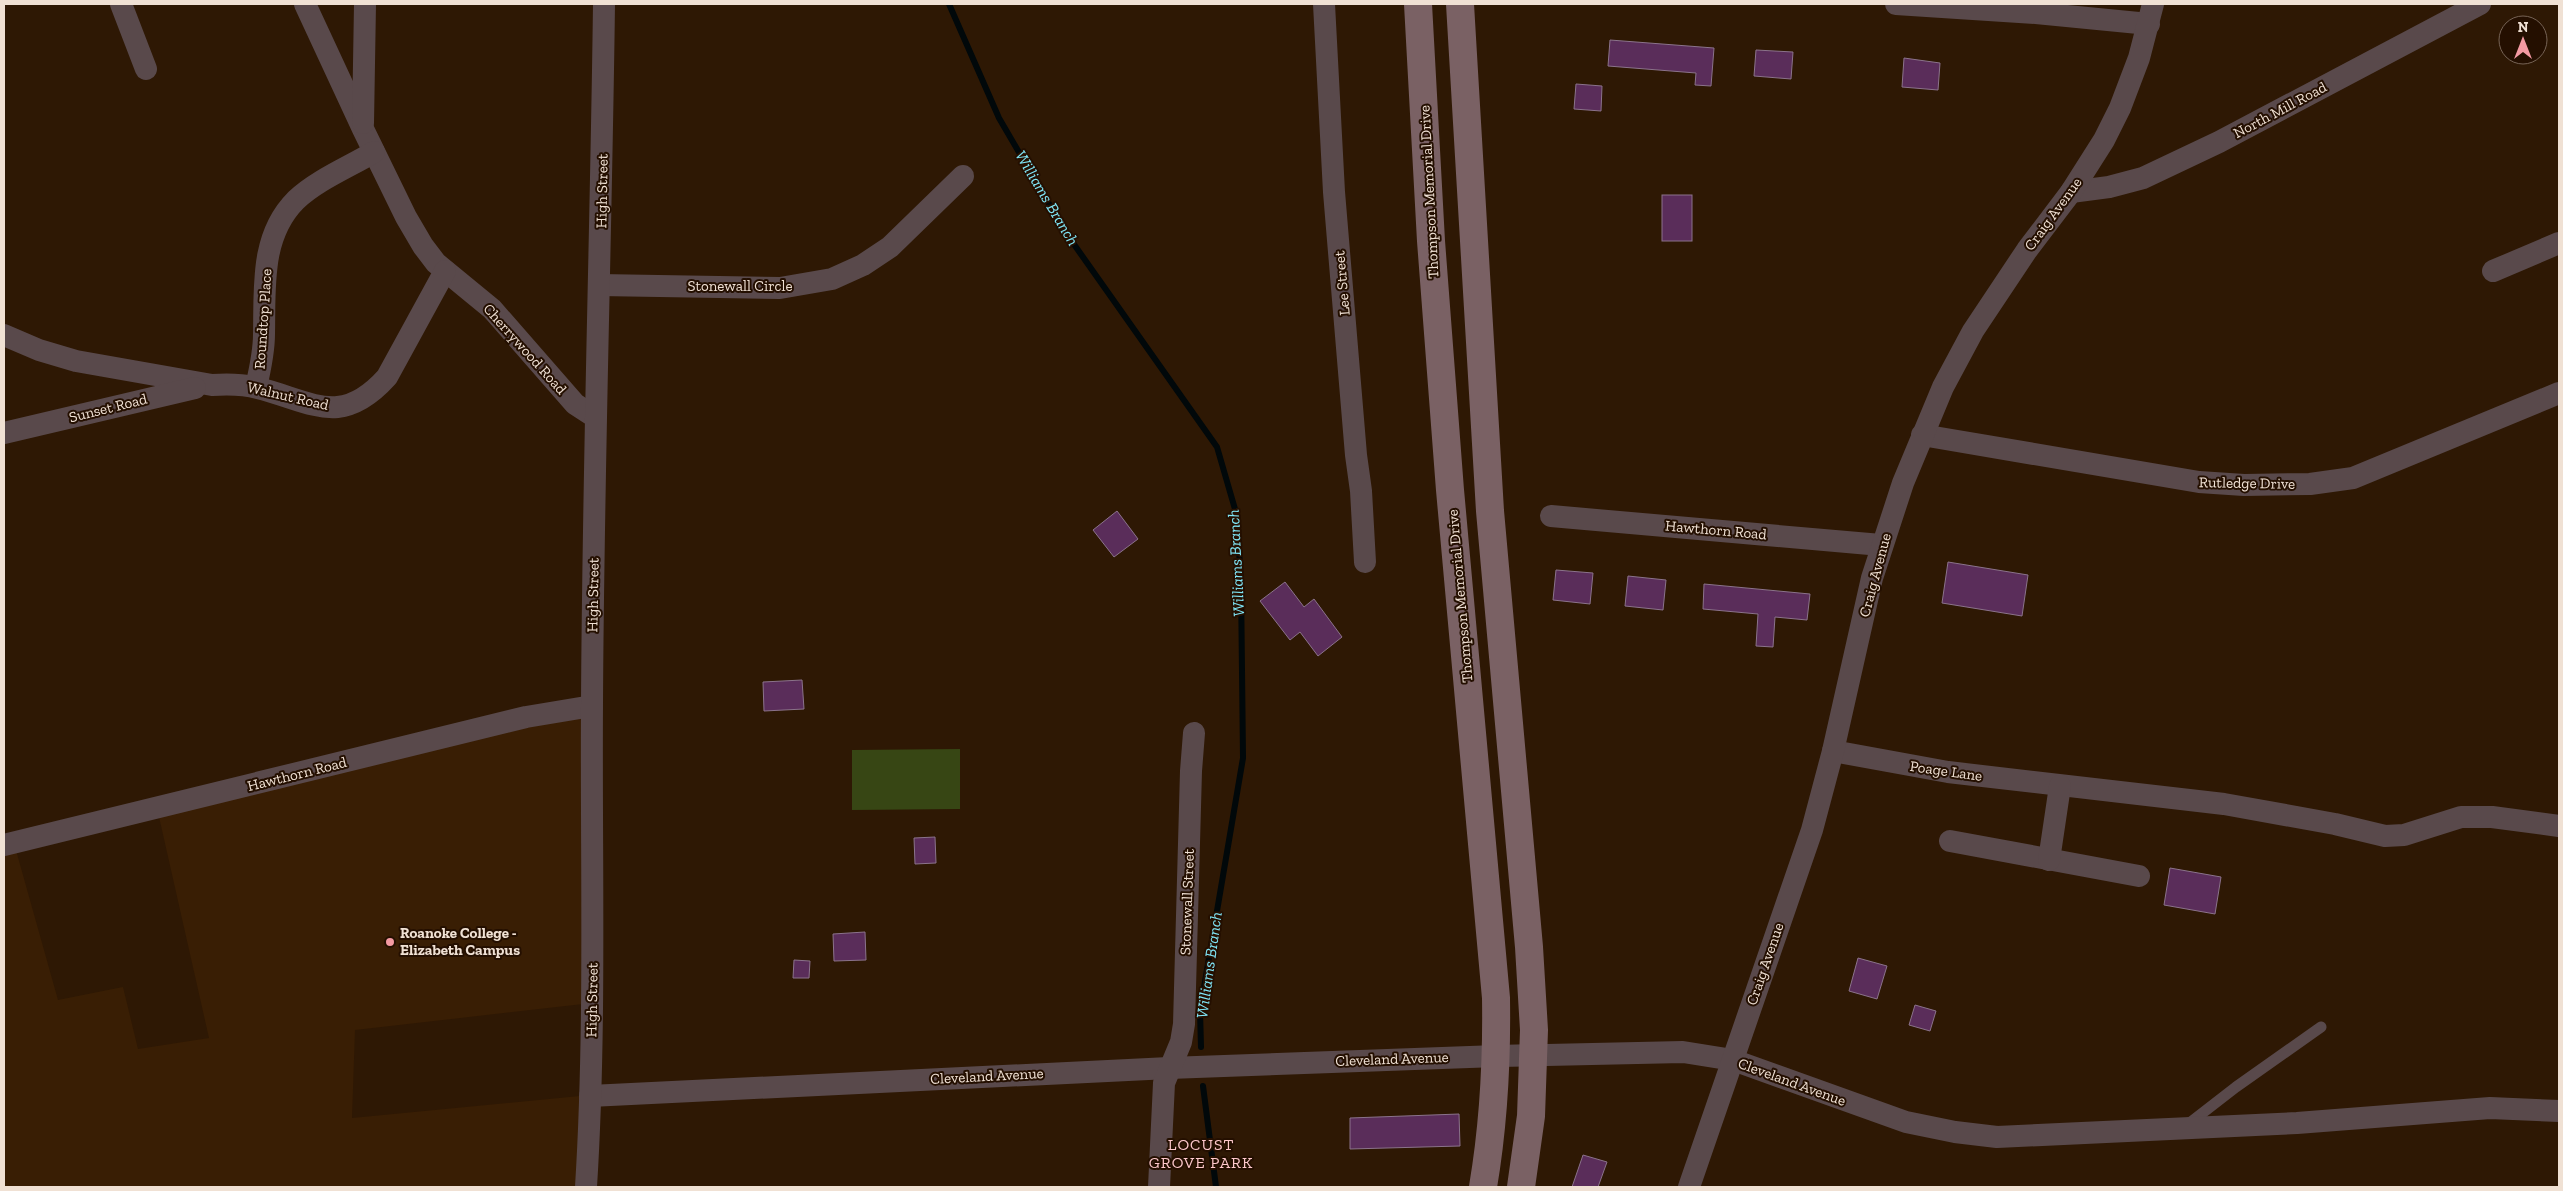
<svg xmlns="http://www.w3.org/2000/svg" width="2563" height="1191" font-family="'Zilla Slab',serif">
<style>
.built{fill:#391e04}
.green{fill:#374614}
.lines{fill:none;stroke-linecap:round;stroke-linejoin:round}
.stream{stroke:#01080a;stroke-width:6}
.building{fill:#5a2d5a;stroke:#8b738b}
.service{stroke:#59494b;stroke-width:11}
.minor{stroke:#59494b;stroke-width:22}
.secondary{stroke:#7a6164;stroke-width:28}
.poi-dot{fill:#f49aa2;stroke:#240f00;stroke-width:2}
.labels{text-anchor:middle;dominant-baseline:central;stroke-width:4;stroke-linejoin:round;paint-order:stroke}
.street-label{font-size:15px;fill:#f0e1d4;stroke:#240f00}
.poi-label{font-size:15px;font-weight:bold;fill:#f0e1d4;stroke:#240f00;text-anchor:start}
.water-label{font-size:16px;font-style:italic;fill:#81e7f8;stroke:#240f00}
.neighbourhood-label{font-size:16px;letter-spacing:1px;fill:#fec9cc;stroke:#240f00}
</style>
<rect width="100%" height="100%" fill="#2e1804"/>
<polygon class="built" points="592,706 592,1003 355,1030 352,1118 590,1095 586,1187 4,1187 4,845 14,843 58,1000 123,987 138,1049 209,1038 157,808"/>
<polygon class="green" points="960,749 960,809 852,810 852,750"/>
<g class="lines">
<g class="stream">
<polyline points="949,4 999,118 1066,233 1217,447 1237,516 1241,584 1243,758 1200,1011 1201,1047"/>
<polyline points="1203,1086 1216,1187"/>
</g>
</g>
<g class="building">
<polygon points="1610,40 1714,48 1711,86 1695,85 1696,73 1608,66"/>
<polygon points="1756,50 1793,52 1791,79 1754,76"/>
<polygon points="1904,58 1940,63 1938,90 1902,87"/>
<polygon points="1576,84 1602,86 1601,111 1574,109"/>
<rect x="1662" y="195" width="30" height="46"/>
<polygon points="1117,511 1138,539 1114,557 1093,530"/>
<polygon points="1948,562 2028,575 2022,616 1942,603"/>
<polygon points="1556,570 1593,573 1590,604 1553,600"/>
<polygon points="1628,576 1666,580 1663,610 1625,606"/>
<polygon points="1285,582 1304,607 1314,599 1342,637 1318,656 1300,632 1290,640 1260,601"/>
<polygon points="1704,584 1810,594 1807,620 1775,617 1773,647 1756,646 1758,614 1703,609"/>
<polygon points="802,680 804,709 764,711 763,682"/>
<polygon points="935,837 936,863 915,864 914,838"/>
<polygon points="2170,868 2221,877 2215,914 2164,905"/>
<polygon points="865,932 866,960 834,961 833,934"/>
<polygon points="1858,958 1887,966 1877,999 1849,991"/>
<polygon points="794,960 810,961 809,978 793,978"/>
<polygon points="1915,1005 1936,1011 1930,1031 1909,1025"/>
<polygon points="1459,1114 1460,1146 1350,1149 1350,1118"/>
<polygon points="1583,1155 1607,1162 1598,1187 1572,1187"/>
</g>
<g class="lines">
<polyline class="service" points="2187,1125 2236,1087 2321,1027"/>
<g class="minor">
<polyline points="121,4 146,69"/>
<polyline points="305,4 363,129 406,217 423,246 436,263 492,309 575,404 595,417"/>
<polyline points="1324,4 1334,192 1356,455 1361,491 1365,562"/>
<polyline points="1896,4 2036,13 2149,24"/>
<polyline points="363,123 365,4"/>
<polyline points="2071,192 2109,187 2143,178 2219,142 2480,4"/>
<polyline points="2493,271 2559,243"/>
<polyline points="599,285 780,288 832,279 863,265 890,247 963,176"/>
<path d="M4,335L39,350L76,361L212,385C227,384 243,384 258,388C313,402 341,428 387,377L445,271"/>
<path d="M256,387C260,370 264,352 264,334C265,288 260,236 296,200C317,180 349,167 374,152"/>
<polyline points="4,433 195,388"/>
<polyline points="1922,435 2199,482 2244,485 2310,484 2353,478 2559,393"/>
<polyline points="1551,516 1881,545"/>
<polyline points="1833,751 1948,772 2224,804 2335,824 2385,836 2404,835 2461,817 2492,817 2559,826"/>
<polyline points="1950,841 2139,876"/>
<polyline points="4,845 526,717 592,706"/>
<polyline points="2049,860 2060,786"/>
<polyline points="590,1096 1169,1068 1497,1056 1683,1052 1733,1060 1906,1122 1955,1132 1997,1137 2297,1123 2490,1108 2559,1111"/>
<path d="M586,1187C596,1027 591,866 592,706C593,472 601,238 604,4"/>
<polyline points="1159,1187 1164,1083 1181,1042 1184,1024 1191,771 1194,733"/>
<polyline points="1689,1187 1812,830 1833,751 1872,578 1903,483 1943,387 1973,331 2027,250 2071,192 2104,140 2120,108 2139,58 2153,4"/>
</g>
<g class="secondary">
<path d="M1418,4L1431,241L1450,490L1496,998C1497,1063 1494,1122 1483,1187"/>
<polyline points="1460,4 1490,511 1529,947 1534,1030 1531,1116 1521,1187"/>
</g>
</g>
<circle class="poi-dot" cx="390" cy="942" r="5"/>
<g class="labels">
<g class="street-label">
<text transform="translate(2280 110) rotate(-28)">North Mill Road</text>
<text transform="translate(602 191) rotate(-89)">High Street</text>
<text transform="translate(1429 192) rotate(-93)">Thompson Memorial Drive</text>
<text transform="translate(2053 214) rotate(-54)">Craig Avenue</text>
<text transform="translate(1342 283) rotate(-95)">Lee Street</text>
<text x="740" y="286">Stonewall Circle</text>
<text transform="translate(263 319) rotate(-86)">Roundtop Place</text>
<text transform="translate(525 349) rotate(48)">Cherrywood Road</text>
<text transform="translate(288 396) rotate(13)">Walnut Road</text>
<text transform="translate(108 408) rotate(-14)">Sunset Road</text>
<text transform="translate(2247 483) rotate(1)">Rutledge Drive</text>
<text transform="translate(1716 530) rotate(5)">Hawthorn Road</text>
<text transform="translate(1875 575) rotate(-75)">Craig Avenue</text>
<text transform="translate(593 595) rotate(-89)">High Street</text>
<text transform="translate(1460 596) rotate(-95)">Thompson Memorial Drive</text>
<text transform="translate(1946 771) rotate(8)">Poage Lane</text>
<text transform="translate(297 774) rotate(-14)">Hawthorn Road</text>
<text transform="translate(1187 902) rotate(-88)">Stonewall Street</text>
<text transform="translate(1765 964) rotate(-71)">Craig Avenue</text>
<text transform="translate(592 1000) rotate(-89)">High Street</text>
<text transform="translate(1392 1059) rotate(-2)">Cleveland Avenue</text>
<text transform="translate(987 1076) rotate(-3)">Cleveland Avenue</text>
<text transform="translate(1792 1082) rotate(20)">Cleveland Avenue</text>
</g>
<g class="poi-label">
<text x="400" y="933">Roanoke College -<tspan x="400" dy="17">Elizabeth Campus</tspan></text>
</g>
<g class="water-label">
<text transform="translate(1047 198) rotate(59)">Williams Branch</text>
<text transform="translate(1236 563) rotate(-93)">Williams Branch</text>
<text transform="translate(1209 965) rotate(-82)">Williams Branch</text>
</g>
<g class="neighbourhood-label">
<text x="1201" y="1144">LOCUST<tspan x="1201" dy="18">GROVE PARK</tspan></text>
</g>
</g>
<rect width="2563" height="1191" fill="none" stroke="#f0e1d4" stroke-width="10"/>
<g transform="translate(2523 40)"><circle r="24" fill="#240f00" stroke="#766355"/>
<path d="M0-4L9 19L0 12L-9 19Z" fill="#f49aa2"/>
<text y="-8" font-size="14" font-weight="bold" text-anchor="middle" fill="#f0e1d4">N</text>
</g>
</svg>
